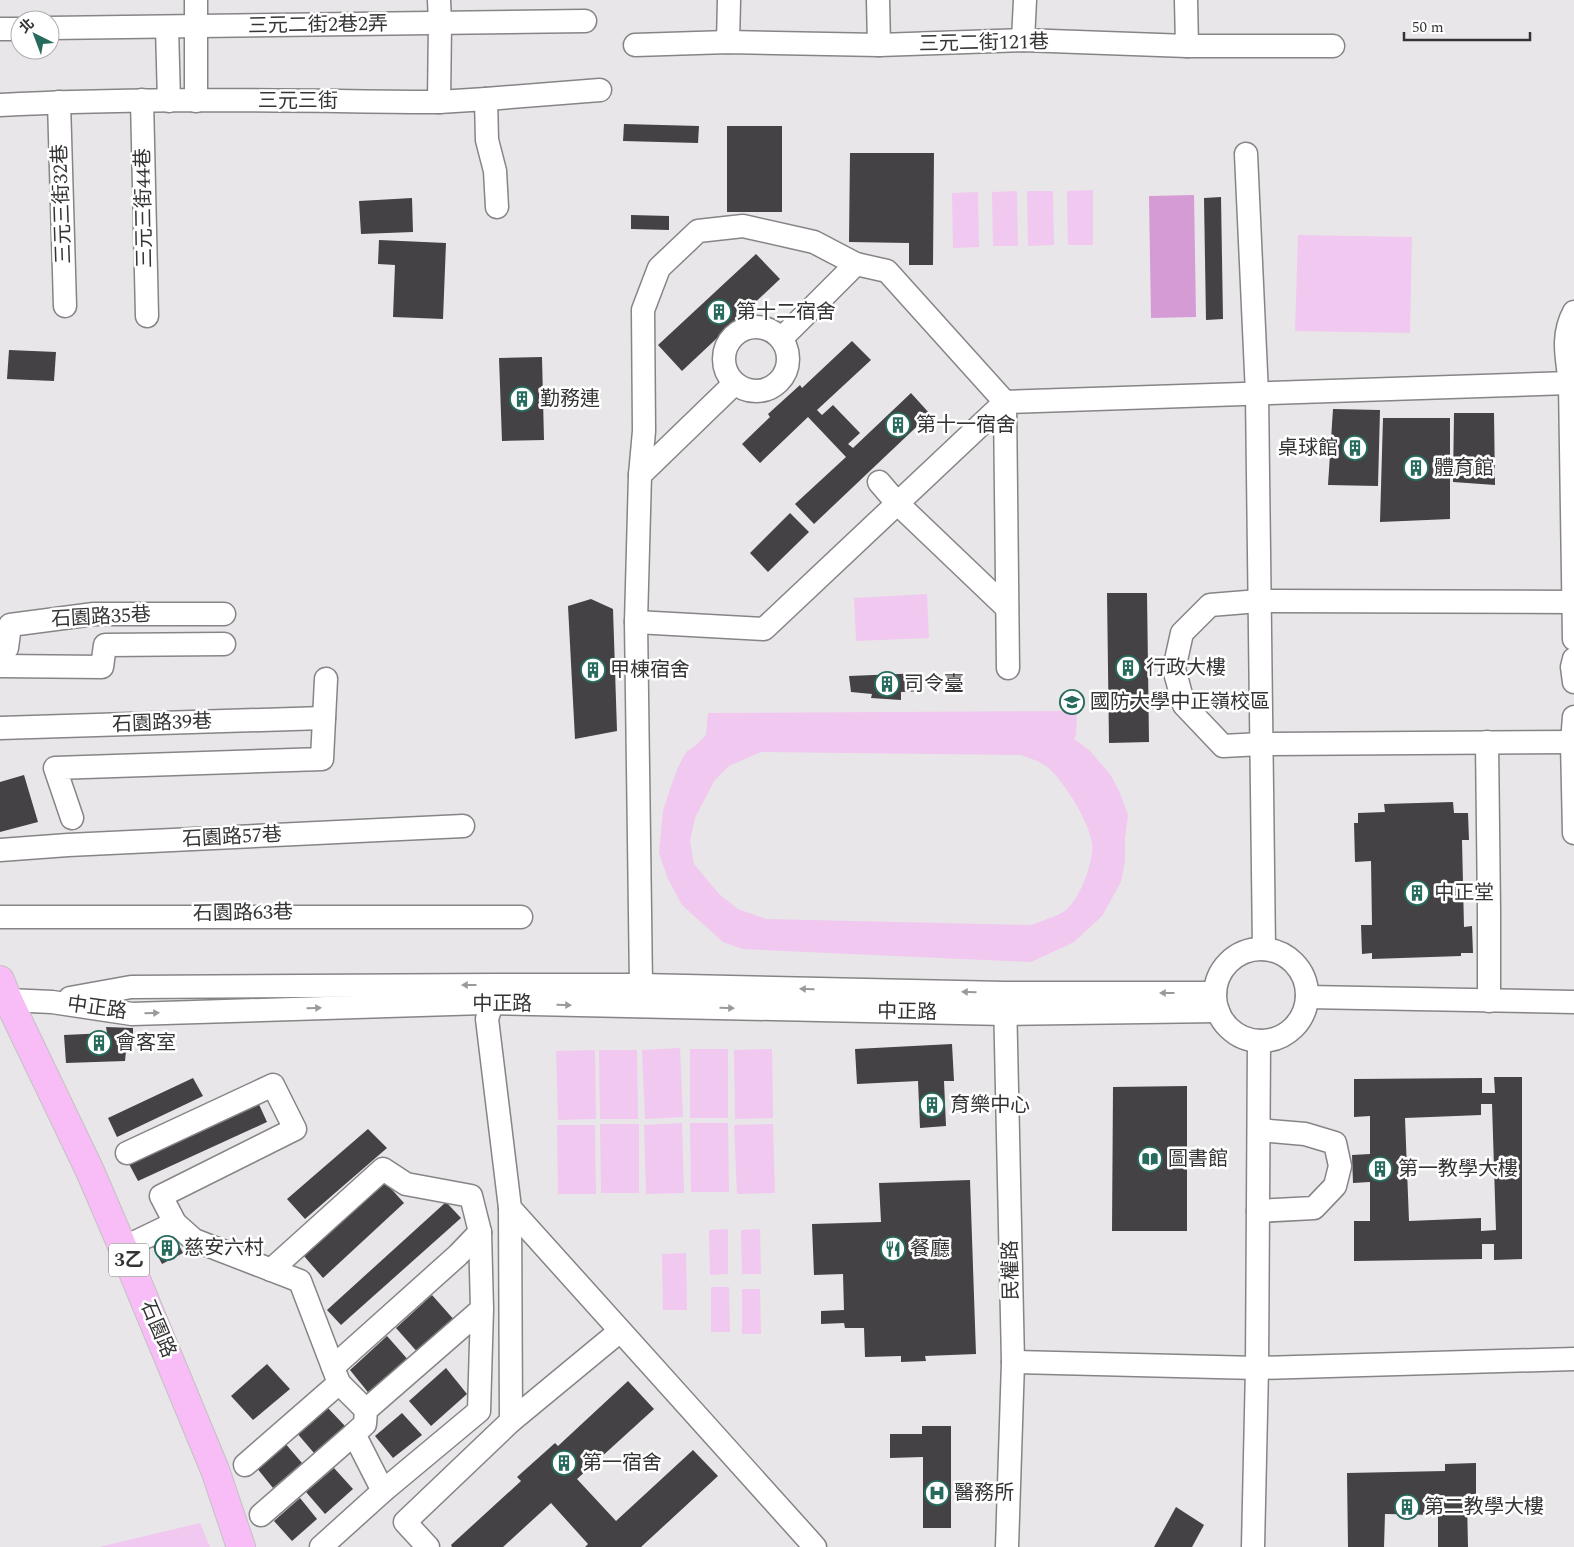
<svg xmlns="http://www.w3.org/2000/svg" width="1574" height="1547" font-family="Spectral,'Noto Sans TC',serif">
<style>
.green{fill:#f1c8ef;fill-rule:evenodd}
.water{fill:#d59bd4}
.building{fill:#444244;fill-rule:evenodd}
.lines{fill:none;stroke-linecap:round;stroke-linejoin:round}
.minor-casing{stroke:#878487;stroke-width:25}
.major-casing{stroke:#c2c2c2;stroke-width:30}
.minor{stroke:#fff;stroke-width:22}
.major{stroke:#f8bdf7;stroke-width:28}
.oneway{fill:#9a9a9a}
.labels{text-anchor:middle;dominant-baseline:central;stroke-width:5;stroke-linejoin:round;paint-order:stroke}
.shield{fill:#fff;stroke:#727172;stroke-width:1}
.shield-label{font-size:19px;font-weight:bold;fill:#353435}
.street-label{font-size:20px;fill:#353435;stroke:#fff}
.poi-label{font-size:20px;fill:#353435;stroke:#fff;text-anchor:start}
</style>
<rect width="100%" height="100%" fill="#e9e6e9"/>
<g class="green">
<polygon points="1093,190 1093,245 1068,245 1067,191"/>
<polygon points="1017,191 1018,246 993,246 992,192"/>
<polygon points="1027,191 1053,191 1054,245 1028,246"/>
<polygon points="978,192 979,247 953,248 952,193"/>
<polygon points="1298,235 1412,237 1410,333 1295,331"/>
<polygon points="927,594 929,638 856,641 854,598"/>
<path d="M1077,711L1076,735L1074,739L1089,750L1110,774L1120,793L1128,815L1125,839V861L1121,882L1102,916L1074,942L1031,962L742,949L723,942L682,905L668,879L659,853L663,811L670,789L678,767L686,752L696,745L706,735L708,713ZM761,752L1021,755C1029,758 1039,761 1046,766C1062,778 1091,824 1092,844C1094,862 1080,898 1066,910C1061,915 1039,922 1031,925L766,919L738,909L719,894L694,864L690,841L695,818L714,781L729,766Z"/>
<polygon points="680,1048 683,1117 645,1119 642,1050"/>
<rect x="690" y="1049" width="38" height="69"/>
<polygon points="772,1049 773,1118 735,1119 734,1050"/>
<polygon points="595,1050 596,1119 558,1120 556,1051"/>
<polygon points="599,1050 637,1050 638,1119 600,1119"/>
<polygon points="682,1123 684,1193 646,1194 644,1125"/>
<polygon points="690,1123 728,1123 729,1192 691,1192"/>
<polygon points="600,1124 639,1124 639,1193 601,1193"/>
<polygon points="773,1124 775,1193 737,1194 734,1125"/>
<polygon points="557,1125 595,1125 596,1194 558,1194"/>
<polygon points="728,1229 728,1274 710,1275 709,1230"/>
<polygon points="760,1229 761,1274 742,1274 741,1230"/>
<polygon points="686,1253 687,1310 663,1310 662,1254"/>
<polygon points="711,1287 729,1287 730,1332 711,1332"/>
<polygon points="742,1289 760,1289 761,1334 742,1334"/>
<polygon points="200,1523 210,1547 99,1547"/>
</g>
<polygon class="water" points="1194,195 1196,317 1151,318 1149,196"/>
<g class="building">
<polygon points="624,124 699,126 698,143 623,141"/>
<rect x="727" y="126" width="55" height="86"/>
<polygon points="850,153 934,153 933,265 909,265 909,243 849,242"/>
<polygon points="1221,197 1223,319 1206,320 1204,198"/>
<polygon points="412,198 413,232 361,234 359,201"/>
<polygon points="631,215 669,216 669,230 631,229"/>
<polygon points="379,240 446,243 443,319 393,317 395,265 378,264"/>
<polygon points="756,254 780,279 682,371 658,345"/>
<polygon points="852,341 871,360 817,410 822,415 833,405 860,433 848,444 853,448 911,393 930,414 814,524 795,504 846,457 808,417 760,463 742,444 770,417 768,414 800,385 802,388"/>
<polygon points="9,350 56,352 54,381 7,379"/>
<polygon points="542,357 544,440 502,441 499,358"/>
<polygon points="1333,409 1380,410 1378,486 1328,485"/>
<polygon points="1454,413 1494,413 1495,485 1453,482"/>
<polygon points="1383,418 1450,418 1450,519 1380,522"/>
<polygon points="790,513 809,532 768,572 750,553"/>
<polygon points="1107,593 1147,593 1149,742 1109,743"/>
<polygon points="591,599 613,609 617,731 575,739 568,606"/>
<polygon points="924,673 924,691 901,692 901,700 871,698 872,694 851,692 849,676"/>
<polygon points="24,775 38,822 0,832 0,782"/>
<polygon points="1453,802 1454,813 1468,813 1469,840 1462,840 1464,927 1472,926 1473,953 1461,953 1461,956 1372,959 1372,953 1362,954 1361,925 1372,925 1371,861 1355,862 1354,823 1358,823 1358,813 1385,812 1384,804"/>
<polygon points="106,1027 133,1028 133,1050 126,1051 125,1061 66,1063 64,1035 107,1033"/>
<polygon points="952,1044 954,1081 944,1081 946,1126 920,1128 918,1081 857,1084 855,1049"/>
<path d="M1494,1077H1522V1259L1494,1260V1244H1482V1259L1354,1261V1221H1370V1182L1353,1183L1352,1155L1370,1154V1116L1354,1117V1079L1482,1078V1093H1495ZM1481,1104H1492L1496,1230L1481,1231V1218L1409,1221L1405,1118L1481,1115Z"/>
<polygon points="193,1078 203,1096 117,1137 108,1118"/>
<polygon points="1187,1086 1187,1231 1112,1231 1113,1087"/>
<polygon points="257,1100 267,1122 138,1181 128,1162"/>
<polygon points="368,1129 387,1148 305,1219 287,1199"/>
<polygon points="970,1180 976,1354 925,1356 926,1361 901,1362 901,1356 865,1357 864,1328 845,1328 844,1323 821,1324 821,1311 844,1310 843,1274 814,1275 812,1224 881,1222 879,1183"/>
<polygon points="385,1182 404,1203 323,1278 304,1256"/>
<polygon points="446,1202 461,1218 341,1325 327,1310"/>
<polygon points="172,1232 183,1253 162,1264 151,1243"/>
<polygon points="432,1295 456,1322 420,1355 396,1328"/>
<polygon points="387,1336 410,1362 371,1396 350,1370"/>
<polygon points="267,1364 290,1389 253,1420 231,1396"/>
<polygon points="446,1368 467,1394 431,1426 409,1401"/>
<polygon points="628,1381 654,1409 577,1479 616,1521 693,1450 718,1476 641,1547 585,1547 588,1544 551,1503 503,1547 452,1547 451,1545 521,1481 517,1477 555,1443 558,1446"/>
<polygon points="326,1406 345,1426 314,1453 296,1432"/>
<polygon points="402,1413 422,1435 393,1458 375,1436"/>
<polygon points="922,1426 951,1426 951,1528 923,1528 923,1457 890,1458 890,1434 922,1434"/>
<polygon points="284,1442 302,1463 273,1488 256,1467"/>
<polygon points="1476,1463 1476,1500 1467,1500 1468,1547 1438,1547 1438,1515 1385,1514 1384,1547 1348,1547 1347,1473 1445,1471 1445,1464"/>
<polygon points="334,1468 353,1489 325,1514 306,1492"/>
<polygon points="300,1498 317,1519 292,1541 274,1521"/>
<polygon points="1176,1507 1204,1525 1192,1547 1154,1547"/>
</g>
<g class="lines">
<defs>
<g id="minor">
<polyline points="196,0 196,101"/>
<polyline points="439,0 440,23 439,102"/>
<polyline points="878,0 879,45"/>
<polyline points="1186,0 1187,46"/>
<polyline points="167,27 169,101"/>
<polyline points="50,28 585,21"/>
<polyline points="0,29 20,29"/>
<polyline points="1023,40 1025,0"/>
<polyline points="728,42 729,0"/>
<polyline points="635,45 728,42 879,45 1023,40 1187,46 1333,46"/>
<polyline points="486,99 600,90"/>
<polyline points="142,100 147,316"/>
<polyline points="59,102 65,306"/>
<path d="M0,105C146,97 293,101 439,102L486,99L487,140L495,171L497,207"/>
<polyline points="1246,154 1257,394 1264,949"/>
<path d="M1574,312C1561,336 1567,358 1570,383L1574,639"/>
<circle cx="756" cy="359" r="32"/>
<polyline points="782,338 856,264"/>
<polyline points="640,475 734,384"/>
<polyline points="879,482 897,503 1007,608"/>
<polyline points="636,622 764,629 1005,402 1008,668"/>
<polyline points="0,649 7,648 10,625 94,614 224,614"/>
<polyline points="1574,659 1572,667 1574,682"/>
<polyline points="0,666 102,667 105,645 224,644"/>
<polyline points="1574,717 1572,742 1574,833"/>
<polyline points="0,728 324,718"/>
<polyline points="1487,742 1489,911 1489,1001"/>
<polyline points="1572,742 1261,744 1223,746 1184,705 1174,669 1182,633 1210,605 1259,601 1573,602"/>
<polyline points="72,818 55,768 322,759 326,679"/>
<polyline points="0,850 68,845 463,826"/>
<polyline points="0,917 521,917"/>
<circle cx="1261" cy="995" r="46"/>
<polyline points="496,991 487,1019 510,1208 815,1547"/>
<polyline points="1307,997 1574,1002"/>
<polyline points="70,998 131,987 498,985 641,985 1004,993 1215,993"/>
<polyline points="1005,999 1013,1362 1007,1547"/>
<polyline points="8,1000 52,1002 132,1014 484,1003 1005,1014 1218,1011"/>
<polyline points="642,1006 641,985 636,622 640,475 644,431 643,310 659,268 698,231 743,226 814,242 856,264 887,271 1005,402 1570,383"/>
<polyline points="127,1153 273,1085 295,1129 161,1196 175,1223"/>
<polyline points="1258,1211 1314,1208 1335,1186 1340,1166 1335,1143 1305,1134 1259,1130"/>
<polyline points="480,1232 482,1309 479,1411 383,1491 354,1434 365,1424 366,1410 482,1309"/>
<polyline points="123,1248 175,1223 194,1240 300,1281 339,1383 245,1465"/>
<polyline points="271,1270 383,1169 406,1184 471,1196 480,1232 458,1255 333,1367"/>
<polyline points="1013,1362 1257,1368 1574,1359"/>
<polyline points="339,1383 366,1410"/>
<polyline points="511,1421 620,1331"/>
<polyline points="261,1515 354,1434"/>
<polyline points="321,1547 383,1491"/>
<polyline points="428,1547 405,1522 511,1421 510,1208"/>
<polyline points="1253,1547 1257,1368 1259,1041"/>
</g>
<polyline id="major" points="0,980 8,1000 90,1171 123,1248 215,1470 241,1547"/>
</defs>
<use href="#minor" class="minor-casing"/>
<use href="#major" class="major-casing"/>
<use href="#minor" class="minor"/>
<use href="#major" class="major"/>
</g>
<defs><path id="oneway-solid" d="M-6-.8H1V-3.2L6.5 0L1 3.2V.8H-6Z" transform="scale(1.25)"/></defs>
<g class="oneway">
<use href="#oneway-solid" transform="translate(469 985) rotate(180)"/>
<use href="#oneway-solid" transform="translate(807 989) rotate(-179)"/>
<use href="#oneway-solid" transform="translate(969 992) rotate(-179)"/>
<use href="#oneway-solid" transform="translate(1167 993) rotate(180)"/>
<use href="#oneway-solid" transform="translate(564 1005) rotate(1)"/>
<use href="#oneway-solid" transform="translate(314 1008) rotate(-2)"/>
<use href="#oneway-solid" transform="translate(727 1008) rotate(1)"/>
<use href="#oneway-solid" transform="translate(152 1013) rotate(-2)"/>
</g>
<defs>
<symbol id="building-ring" viewBox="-11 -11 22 22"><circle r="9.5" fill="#fff" stroke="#266b5d" stroke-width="1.5"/><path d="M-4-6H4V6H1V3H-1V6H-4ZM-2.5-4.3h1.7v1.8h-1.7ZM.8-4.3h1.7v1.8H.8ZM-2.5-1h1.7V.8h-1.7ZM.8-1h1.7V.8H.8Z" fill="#266b5d"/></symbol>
<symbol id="university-ring" viewBox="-11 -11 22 22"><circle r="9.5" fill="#fff" stroke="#266b5d" stroke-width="1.5"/><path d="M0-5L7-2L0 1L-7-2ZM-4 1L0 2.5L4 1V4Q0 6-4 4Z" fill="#266b5d"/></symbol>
<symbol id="library-ring" viewBox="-11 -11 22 22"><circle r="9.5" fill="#fff" stroke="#266b5d" stroke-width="1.5"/><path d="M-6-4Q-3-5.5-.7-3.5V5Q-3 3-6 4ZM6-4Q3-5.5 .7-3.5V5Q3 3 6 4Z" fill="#266b5d"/></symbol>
<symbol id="restaurant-ring" viewBox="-11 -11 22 22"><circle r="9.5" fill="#fff" stroke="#266b5d" stroke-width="1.5"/><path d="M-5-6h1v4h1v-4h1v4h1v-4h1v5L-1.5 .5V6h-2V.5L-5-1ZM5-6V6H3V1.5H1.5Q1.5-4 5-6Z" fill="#266b5d"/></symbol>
<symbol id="hospital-ring" viewBox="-11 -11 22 22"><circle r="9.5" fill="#fff" stroke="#266b5d" stroke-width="1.5"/><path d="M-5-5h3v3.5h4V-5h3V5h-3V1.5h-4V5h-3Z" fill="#266b5d"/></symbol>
</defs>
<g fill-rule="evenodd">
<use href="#building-ring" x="705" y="298" width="28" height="28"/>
<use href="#building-ring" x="508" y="385" width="28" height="28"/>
<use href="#building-ring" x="884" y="411" width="28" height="28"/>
<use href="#building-ring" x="1341" y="434" width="28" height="28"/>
<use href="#building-ring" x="1402" y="454" width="28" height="28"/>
<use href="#building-ring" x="1114" y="654" width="28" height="28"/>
<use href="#building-ring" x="579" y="656" width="28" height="28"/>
<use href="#building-ring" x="873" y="670" width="28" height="28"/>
<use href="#university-ring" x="1058" y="688" width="28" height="28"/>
<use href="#building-ring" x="1403" y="879" width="28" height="28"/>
<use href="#building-ring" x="85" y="1029" width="28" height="28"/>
<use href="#building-ring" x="918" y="1091" width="28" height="28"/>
<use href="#library-ring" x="1136" y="1145" width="28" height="28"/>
<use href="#building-ring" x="1366" y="1155" width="28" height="28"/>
<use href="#building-ring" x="153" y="1234" width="28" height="28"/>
<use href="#restaurant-ring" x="879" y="1235" width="28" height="28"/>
<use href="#building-ring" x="550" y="1449" width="28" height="28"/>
<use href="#hospital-ring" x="923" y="1479" width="28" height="28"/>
<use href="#building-ring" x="1393" y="1493" width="28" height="28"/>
</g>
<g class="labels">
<rect class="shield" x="109" y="1243.5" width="40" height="33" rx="4"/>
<g class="shield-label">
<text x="129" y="1260">3乙</text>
</g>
<g class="street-label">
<text transform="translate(318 25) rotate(-1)">三元二街2巷2弄</text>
<text transform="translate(984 43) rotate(-1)">三元二街121巷</text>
<text x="298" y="101">三元三街</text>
<text transform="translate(62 204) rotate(-92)">三元三街32巷</text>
<text transform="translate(144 208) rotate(-91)">三元三街44巷</text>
<text transform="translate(101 617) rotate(-3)">石園路35巷</text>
<text transform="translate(162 723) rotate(-2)">石園路39巷</text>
<text transform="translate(232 837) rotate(-3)">石園路57巷</text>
<text transform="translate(243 913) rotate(-1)">石園路63巷</text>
<text x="502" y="1004">中正路</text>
<text transform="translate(97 1008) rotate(8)">中正路</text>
<text transform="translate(907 1012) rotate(1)">中正路</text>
<text transform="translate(1011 1270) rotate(-91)">民權路</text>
<text transform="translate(158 1329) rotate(67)">石園路</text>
</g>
<g class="poi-label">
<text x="736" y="312">第十二宿舍</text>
<text x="540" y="399">勤務連</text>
<text x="916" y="425">第十一宿舍</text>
<text x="1338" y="448" text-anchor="end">桌球館</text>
<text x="1434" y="468">體育館</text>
<text x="1146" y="668">行政大樓</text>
<text x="610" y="670">甲棟宿舍</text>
<text x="904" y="684">司令臺</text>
<text x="1090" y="702">國防大學中正嶺校區</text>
<text x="1434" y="893">中正堂</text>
<text x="116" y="1043">會客室</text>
<text x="950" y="1105">育樂中心</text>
<text x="1168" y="1159">圖書館</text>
<text x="1398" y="1169">第一教學大樓</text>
<text x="184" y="1248">慈安六村</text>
<text x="910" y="1249">餐廳</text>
<text x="582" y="1463">第一宿舍</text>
<text x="954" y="1493">醫務所</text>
<text x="1424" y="1507">第二教學大樓</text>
</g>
</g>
<g transform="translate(35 35) rotate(318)"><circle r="24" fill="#ffffff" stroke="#aeaeae"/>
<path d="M0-4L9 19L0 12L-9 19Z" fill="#266b5d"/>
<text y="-8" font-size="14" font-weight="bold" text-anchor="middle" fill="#353435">北</text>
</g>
<path d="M1404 32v8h126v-8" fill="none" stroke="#353435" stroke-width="2.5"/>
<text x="1412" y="32" font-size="15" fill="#353435" stroke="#ffffff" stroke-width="4" paint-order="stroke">50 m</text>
</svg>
